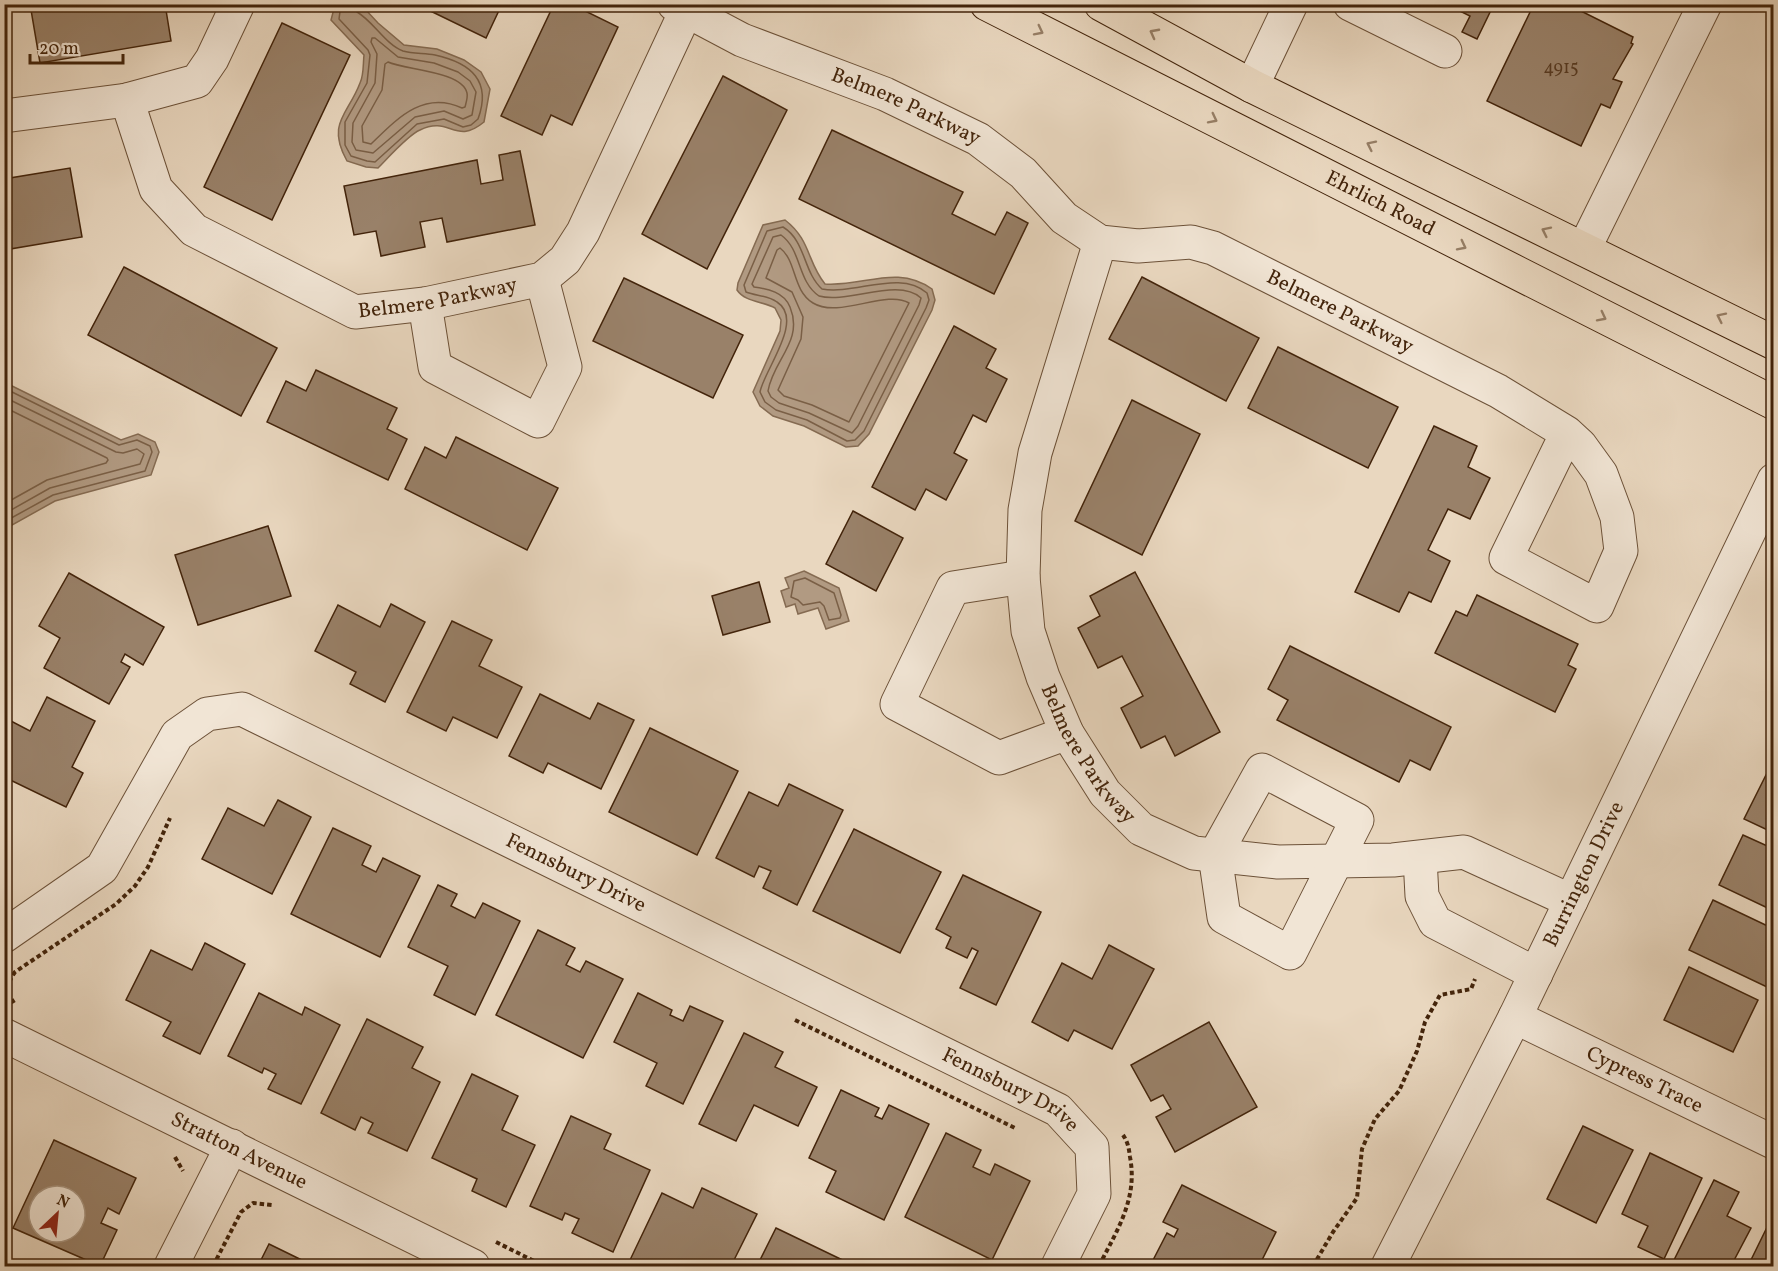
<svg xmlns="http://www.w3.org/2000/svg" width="1778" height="1271" font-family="Vollkorn,serif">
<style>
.water{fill:#b19a82;stroke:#856b52;stroke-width:1.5}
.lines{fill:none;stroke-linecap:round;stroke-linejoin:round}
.shore{stroke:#7a5f46;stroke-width:1.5}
.building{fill:#998169;stroke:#43240b;stroke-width:1.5;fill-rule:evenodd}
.minor-casing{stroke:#6c5138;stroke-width:35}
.major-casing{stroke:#43240b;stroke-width:35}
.path{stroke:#43240b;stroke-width:4;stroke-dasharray:4.5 3;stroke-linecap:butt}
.minor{stroke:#f1e5d5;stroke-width:33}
.major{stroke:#e9d7bf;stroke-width:33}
.oneway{stroke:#967e65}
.labels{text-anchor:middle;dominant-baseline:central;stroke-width:4.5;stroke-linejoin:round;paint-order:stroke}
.number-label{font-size:18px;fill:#583b22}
.street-label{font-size:21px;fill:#43240b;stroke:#f1e5d5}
</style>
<rect width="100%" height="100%" fill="#e9d7bf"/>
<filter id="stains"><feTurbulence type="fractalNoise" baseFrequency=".00333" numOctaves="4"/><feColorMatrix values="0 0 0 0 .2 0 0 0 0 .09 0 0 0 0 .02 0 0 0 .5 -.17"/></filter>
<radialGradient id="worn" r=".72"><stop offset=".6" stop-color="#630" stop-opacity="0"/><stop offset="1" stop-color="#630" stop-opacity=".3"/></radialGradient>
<g class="water">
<path d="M335,5H356L366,10L378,23L404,45L437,49L464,60L481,72L490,89L484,122C455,146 450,115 420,130C408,135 388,158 378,168L366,167L347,161C326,123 348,115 360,83C364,75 363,63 364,55L331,20Z"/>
<path d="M785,220C811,240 807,262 825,284C864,287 896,264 932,289L935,300L932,310L869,434L858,446L846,447L804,426L773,416L760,406L753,392L780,331L781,320L775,308C762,301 745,302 737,290L738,283L763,225Z"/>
<polygon points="4,382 121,440 138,434 155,442 159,452 151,475 55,501 5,529"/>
<polygon points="804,571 839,588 849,621 826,629 818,608 798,614 795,604 786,607 781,591 789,588 785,578"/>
</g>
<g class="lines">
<g class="shore">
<path d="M341,4L339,19L368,50L370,55L367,83L345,122V145L351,156L367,161L375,162L417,124L444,119L463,127L471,125L478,119C492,81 471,63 435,55C424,53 413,54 403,51C386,45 373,21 357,12L355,4"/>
<polygon points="372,38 375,38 398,57 434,63 458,72 470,81 476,92 472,115 463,119 444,111 415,117 373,153 356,150 352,142 353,123 375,83 377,54 371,42"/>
<path d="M388,62C405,70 462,71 467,93C468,97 466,103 465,107L462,108C423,90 397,119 371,144L363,142L362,126L382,90L385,64Z"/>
<path d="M783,227C806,241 803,272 822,289C855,295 900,269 927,293L929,300L926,308L864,431L855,440L847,441L807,420L776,410L765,402L760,392C764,370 805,320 777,302C767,295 756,296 746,292L744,285L767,231Z"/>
<path d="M781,235C802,250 797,281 819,296C848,304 898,277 921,298L919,305L858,426L852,433L809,413L779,403L771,397L768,391C773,360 804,341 790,307C784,292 768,289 754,287L752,284L773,237Z"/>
<path d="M780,248C797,261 792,290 813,303C839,319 886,289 909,303L849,422L812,405L784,396L778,390L801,339L803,317L792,292L766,278L777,250Z"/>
<polyline points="4,388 119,445 137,440 150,446 152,452 145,471 53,495 4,522"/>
<polyline points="4,397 116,452 123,453 137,449 144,454 140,464 50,488 4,514"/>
<polyline points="4,407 107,458 108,460 106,463 47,480 4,504"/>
<polygon points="805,578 834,593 841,615 840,618 829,620 824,606 820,602 803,605 798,600 791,597 794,581"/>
</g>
</g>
<g class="building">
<polygon points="30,4 165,4 171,41 40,63"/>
<polygon points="416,4 502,4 486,38"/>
<polygon points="554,4 571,4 618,27 572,125 551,115 542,135 501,116"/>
<polygon points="1446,4 1494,4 1477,39 1462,32 1470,16"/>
<polygon points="1534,4 1567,4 1633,37 1631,43 1633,44 1613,79 1622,82 1610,108 1601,104 1581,146 1487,101"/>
<polygon points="282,23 350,55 272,220 204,187"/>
<polygon points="723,76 787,110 707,269 642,234"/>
<polygon points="832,130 963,192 952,214 995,235 1007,212 1028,223 994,294 799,199"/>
<polygon points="520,151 535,225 447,242 442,218 420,222 425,247 381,256 376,231 354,235 344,186 477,160 481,184 503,180 499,155"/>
<polygon points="70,168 82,237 4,250 4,179"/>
<polygon points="124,267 277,348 241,416 88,335"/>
<polygon points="1142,277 1259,338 1226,401 1109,339"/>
<polygon points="624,278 743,335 713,398 593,341"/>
<polygon points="954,326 996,349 986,368 1007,379 986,422 973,415 954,453 967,460 946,500 926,489 915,510 872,487"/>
<polygon points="1278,347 1398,407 1368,468 1248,408"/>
<polygon points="316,370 397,408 387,429 407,439 388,480 267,422 286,381 306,391"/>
<polygon points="1132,400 1200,434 1142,555 1075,521"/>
<polygon points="1434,426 1477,446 1468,467 1490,478 1470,519 1448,509 1428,550 1450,561 1431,602 1409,592 1399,612 1355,592"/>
<polygon points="456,437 558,488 527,550 405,489 425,447 446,458"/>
<polygon points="853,511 903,538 876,591 826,564"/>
<polygon points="268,526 291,596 198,625 175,555"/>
<polygon points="1135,572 1220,732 1175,756 1165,736 1141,748 1121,708 1143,696 1122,656 1098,668 1078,628 1100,616 1090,596"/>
<polygon points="69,573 164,627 143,665 125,654 121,662 130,667 109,704 44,668 60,638 39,626"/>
<polygon points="759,582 770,622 723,635 712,596"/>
<polygon points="1477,595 1578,644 1568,665 1576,669 1555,712 1435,653 1456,611 1467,616"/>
<polygon points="391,604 425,622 385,702 350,684 356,672 315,651 338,605 380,627"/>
<polygon points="452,621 492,640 479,666 522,687 497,738 453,717 446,731 407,712"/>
<polygon points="1290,646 1451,727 1430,770 1410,760 1399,782 1277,720 1288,700 1268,689"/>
<polygon points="540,694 590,719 598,703 634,720 601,789 548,763 543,773 509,756"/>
<polygon points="47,697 95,721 72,767 83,773 66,807 4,777 4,734 11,721 30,731"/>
<polygon points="650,728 738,771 697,855 609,812"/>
<polygon points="1770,767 1774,769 1774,833 1744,819"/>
<polygon points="789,784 843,810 797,905 763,888 771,871 759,866 754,877 716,858 749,792 778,806"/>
<polygon points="278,800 311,817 272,894 202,859 228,808 264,826"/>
<polygon points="333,828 371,846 362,865 376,872 383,858 420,876 380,957 291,914"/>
<polygon points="854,829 941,872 900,953 813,911"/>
<polygon points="1743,835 1774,849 1774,911 1719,885"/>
<polygon points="963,875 1041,912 996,1005 960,988 978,951 972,948 967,958 946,948 951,937 936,929"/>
<polygon points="438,885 457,894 451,906 475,918 483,903 520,921 475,1015 434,995 448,966 408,947"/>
<polygon points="1713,900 1774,929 1774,974 1767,987 1689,950"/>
<polygon points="538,930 575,948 566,965 580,972 586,961 623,979 583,1058 496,1015"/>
<polygon points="205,943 245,964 200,1054 163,1036 171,1022 126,1000 151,950 192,970"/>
<polygon points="1109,945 1154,969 1112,1049 1074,1030 1068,1041 1032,1022 1062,963 1092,979"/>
<polygon points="1689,967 1758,1000 1733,1052 1664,1020"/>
<polygon points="259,993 302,1015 305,1007 340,1025 301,1104 268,1089 276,1074 264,1068 262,1073 228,1056"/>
<polygon points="638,993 672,1010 670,1015 683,1021 690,1006 723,1021 683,1104 646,1086 657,1063 614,1042"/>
<polygon points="367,1019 423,1047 412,1068 440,1082 407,1151 368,1133 373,1123 361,1117 355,1130 321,1113"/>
<polygon points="1209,1022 1257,1107 1175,1152 1156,1117 1171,1109 1163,1095 1151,1101 1131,1065"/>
<polygon points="744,1033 783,1052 775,1067 817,1087 798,1126 754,1105 736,1141 699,1124"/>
<polygon points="472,1074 518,1096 502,1130 535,1145 506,1207 472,1191 477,1179 432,1158"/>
<polygon points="841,1090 879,1108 875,1116 882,1119 889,1105 929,1124 884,1220 826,1192 836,1171 809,1158"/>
<polygon points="571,1116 611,1134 604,1149 650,1170 613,1252 572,1233 579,1219 565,1213 562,1220 530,1206"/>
<polygon points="1583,1126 1633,1150 1596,1223 1547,1199"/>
<polygon points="946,1133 981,1150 973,1167 990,1175 995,1164 1030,1181 992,1260 905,1217"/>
<path d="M54,1140L136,1178L119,1214L108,1208L101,1223L117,1230L100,1266L13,1228ZM39,1196H75V1232H39Z"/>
<polygon points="1650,1153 1702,1178 1664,1259 1638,1247 1648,1226 1622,1214"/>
<polygon points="1714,1180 1739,1192 1727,1216 1751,1228 1731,1266 1671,1266"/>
<polygon points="1182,1185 1276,1232 1259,1266 1150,1266 1167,1233 1174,1237 1178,1229 1163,1222"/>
<polygon points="702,1188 757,1214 731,1266 645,1266 630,1260 662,1193 693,1208"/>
<polygon points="1774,1213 1774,1266 1748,1266"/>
<polygon points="776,1228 855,1266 757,1266"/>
<polygon points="269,1244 314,1266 258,1266"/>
</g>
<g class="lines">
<defs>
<g id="minor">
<path id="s1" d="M674,4L742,40L885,94L978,139L1023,173L1064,218L1100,242L1138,246L1191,242L1213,248L1498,391L1567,433L1580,445L1601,474L1617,517L1621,551L1597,606L1506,558L1567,433"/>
<polyline points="1350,4 1445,51"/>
<polyline points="1252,86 1291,4"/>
<path id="s2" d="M127,100L156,189L194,230L355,312L425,304L542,279L565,260L583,232L686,11"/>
<polyline points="4,116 127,100 197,81 212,59 238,4"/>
<path id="s3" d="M1100,242L1035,453L1025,510L1023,577L1028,631L1043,677L1067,733L1105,793L1141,829L1194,853L1278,862L1393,860L1464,852L1571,901"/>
<polyline points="1584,249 1705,4"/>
<polyline points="425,304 435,367 538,421 565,367 542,279"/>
<polyline points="1023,577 953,588 897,704 999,758 1067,733"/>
<polygon points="1262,770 1357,820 1290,953 1224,917 1215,855"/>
<polyline points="1420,858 1422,896 1435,922 1536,974"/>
<path id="s4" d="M4,936L102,868L177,735L207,714L242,709L1058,1110L1092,1147L1094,1194L1058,1266"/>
<path id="s5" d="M1515,1017L1773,1142"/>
<path id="s6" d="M4,1035L473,1266"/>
<polyline points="171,1266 232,1146"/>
<path id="s7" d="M1388,1266L1515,1017L1774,480"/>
</g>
<g id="major">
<path id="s8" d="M987,4L1774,403"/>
<polyline points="1101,4 1252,86 1774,343"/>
</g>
</defs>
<use href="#minor" class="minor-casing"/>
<use href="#major" class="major-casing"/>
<g class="path">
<path d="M14,1003C6,991 7,983 15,972L116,904L135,886L148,867L170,818"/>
<polyline points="795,1020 1017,1129"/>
<polyline points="175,1157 183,1171"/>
<polyline points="496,1242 544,1266"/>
<polyline points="213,1266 241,1212 253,1203 272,1205"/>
<path d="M1099,1266C1117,1230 1138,1199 1130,1157C1129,1149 1128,1142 1123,1135"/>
<polyline points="1313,1266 1333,1232 1357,1198 1362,1149 1375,1119 1399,1091 1417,1051 1425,1022 1440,995 1471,989 1475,979"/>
</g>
<use href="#minor" class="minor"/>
<use href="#major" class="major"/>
</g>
<defs><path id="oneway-chevron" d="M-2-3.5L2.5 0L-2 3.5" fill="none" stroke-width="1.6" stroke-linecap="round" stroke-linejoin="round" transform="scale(1.5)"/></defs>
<g class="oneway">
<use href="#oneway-chevron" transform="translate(1039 31) rotate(27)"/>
<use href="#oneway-chevron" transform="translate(1154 33) rotate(-152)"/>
<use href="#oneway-chevron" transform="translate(1213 119) rotate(27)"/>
<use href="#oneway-chevron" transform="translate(1371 145) rotate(-154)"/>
<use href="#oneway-chevron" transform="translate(1546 231) rotate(-154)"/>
<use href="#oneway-chevron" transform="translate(1462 246) rotate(27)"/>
<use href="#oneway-chevron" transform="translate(1602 317) rotate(27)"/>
<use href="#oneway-chevron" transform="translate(1721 317) rotate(-154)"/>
</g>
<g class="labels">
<g class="number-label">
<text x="1561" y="68">4915</text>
</g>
<g class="street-label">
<text stroke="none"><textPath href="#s1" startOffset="254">Belmere Parkway</textPath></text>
<text stroke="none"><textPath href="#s8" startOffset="441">Ehrlich Road</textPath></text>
<text stroke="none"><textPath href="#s2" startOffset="414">Belmere Parkway</textPath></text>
<text stroke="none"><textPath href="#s1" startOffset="750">Belmere Parkway</textPath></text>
<text stroke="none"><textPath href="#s3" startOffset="538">Belmere Parkway</textPath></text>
<text stroke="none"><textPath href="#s4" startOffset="716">Fennsbury Drive</textPath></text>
<text stroke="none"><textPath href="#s7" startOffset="438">Burrington Drive</textPath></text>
<text stroke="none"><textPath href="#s5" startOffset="144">Cypress Trace</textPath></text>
<text stroke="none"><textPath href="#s4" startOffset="1202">Fennsbury Drive</textPath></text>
<text stroke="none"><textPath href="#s6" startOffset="262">Stratton Avenue</textPath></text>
</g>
</g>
<rect width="1778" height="1271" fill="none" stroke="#e9d7bf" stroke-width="24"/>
<rect x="6" y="6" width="1766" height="1259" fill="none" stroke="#43240b" stroke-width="3"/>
<rect x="12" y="12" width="1754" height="1247" fill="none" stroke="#43240b" stroke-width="1.5"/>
<g transform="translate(57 1214) rotate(26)"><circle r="28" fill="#f1e5d5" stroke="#ab9884" stroke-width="1.5"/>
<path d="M0-4.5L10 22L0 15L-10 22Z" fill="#8f2418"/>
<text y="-9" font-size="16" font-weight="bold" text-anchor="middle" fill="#43240b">N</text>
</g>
<path d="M30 54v9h93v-9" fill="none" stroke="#43240b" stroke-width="3"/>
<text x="39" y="54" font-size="18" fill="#43240b" stroke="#f1e5d5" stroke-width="4.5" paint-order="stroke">20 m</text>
<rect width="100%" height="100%" filter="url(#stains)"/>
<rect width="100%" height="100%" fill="url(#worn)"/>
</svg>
